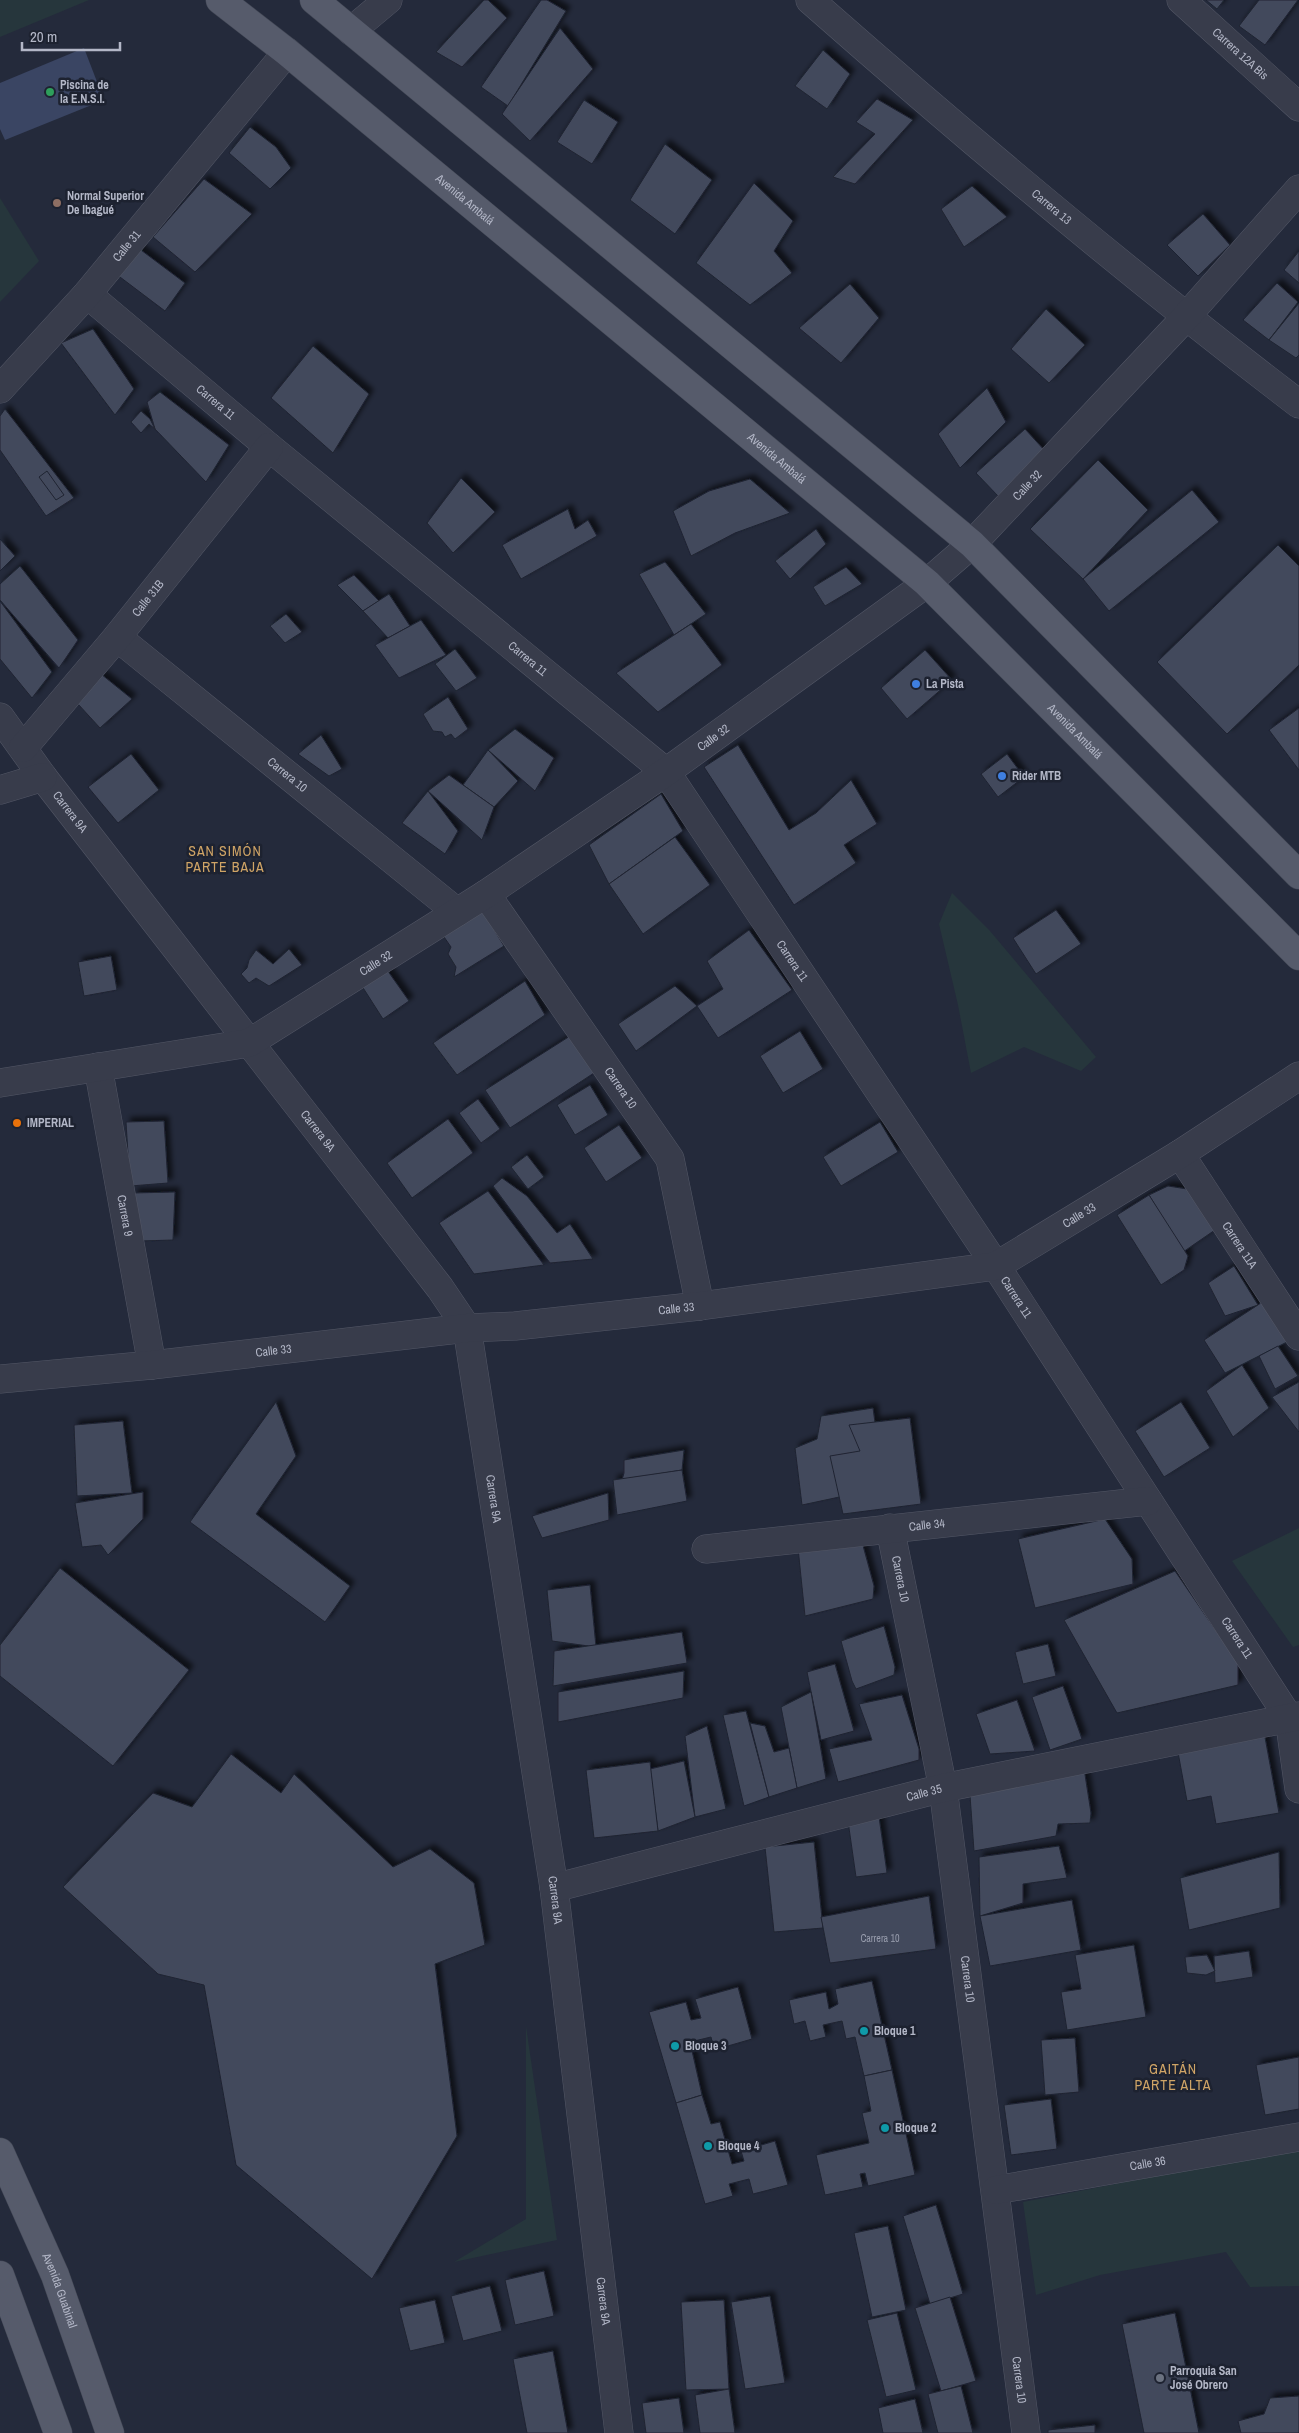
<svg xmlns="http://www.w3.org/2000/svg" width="1299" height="2433" font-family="'Archivo Narrow',sans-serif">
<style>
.green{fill:#26363c}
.water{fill:#3a4563}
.building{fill:#43495c;stroke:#1f2432;filter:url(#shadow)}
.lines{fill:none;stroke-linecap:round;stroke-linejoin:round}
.minor-casing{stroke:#535766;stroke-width:29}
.major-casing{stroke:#414654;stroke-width:29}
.minor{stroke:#383c4b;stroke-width:28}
.major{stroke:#565b6b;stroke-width:28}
.leisure-dot{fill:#2e9e5b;stroke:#1d2230;stroke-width:2}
.education-dot{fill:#8d6e63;stroke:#1d2230;stroke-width:2}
.shop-dot{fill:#3f7fe0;stroke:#1d2230;stroke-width:2}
.food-dot{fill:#e8710a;stroke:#1d2230;stroke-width:2}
.culture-dot{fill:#0f9aa8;stroke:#1d2230;stroke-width:2}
.worship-dot{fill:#6b7280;stroke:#1d2230;stroke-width:2}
.labels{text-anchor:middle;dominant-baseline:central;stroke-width:5;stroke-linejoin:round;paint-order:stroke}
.number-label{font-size:10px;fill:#979cac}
.street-label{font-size:12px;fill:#b3b7c7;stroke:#1d2230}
.poi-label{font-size:12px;font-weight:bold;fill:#b3b7c7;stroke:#1d2230;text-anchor:start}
.neighbourhood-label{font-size:14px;letter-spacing:1px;fill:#cfa466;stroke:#1d2230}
</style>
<defs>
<filter id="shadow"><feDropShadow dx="4.5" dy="-4.5" stdDeviation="2.5" flood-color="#0009"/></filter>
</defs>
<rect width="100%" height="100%" fill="#242a3b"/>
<g class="green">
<polygon points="0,0 89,0 0,37"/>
<polygon points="0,198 39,261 0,302"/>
<polygon points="952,893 990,931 1096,1057 1081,1071 1024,1047 971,1073 958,1005 939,924"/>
<polygon points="1299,1528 1299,1645 1293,1647 1232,1561"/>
<polygon points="526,2026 557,2240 454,2262 526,2219"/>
<polygon points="1299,2148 1299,2286 1250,2287 1226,2252 1100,2275 1036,2295 1023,2202"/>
</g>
<polygon class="water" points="84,48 104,100 5,140 0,129 0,83"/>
<g class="building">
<polygon points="484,0 488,0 507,18 462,67 436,52"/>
<polygon points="541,0 547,0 566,11 508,106 481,87"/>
<polygon points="1206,0 1224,0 1217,9"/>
<polygon points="1259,0 1298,0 1265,45 1239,26"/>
<polygon points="560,28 593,69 530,141 502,114"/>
<polygon points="823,50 850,74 827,109 795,86"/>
<polygon points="877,99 913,120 855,184 833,177 875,134 856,122"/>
<polygon points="584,100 618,122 592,164 557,142"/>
<polygon points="250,127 276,147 291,168 270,189 229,153"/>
<polygon points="665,144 712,180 675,234 630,200"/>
<polygon points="204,179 252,214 195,272 153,237"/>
<polygon points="754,183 793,221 774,251 792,273 750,305 696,263"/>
<polygon points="972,186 1007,217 964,247 941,209"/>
<polygon points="1203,214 1230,245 1198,276 1167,245"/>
<polygon points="137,247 185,283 165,311 116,274"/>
<polygon points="1299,251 1299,283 1284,270"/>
<polygon points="1277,283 1298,302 1269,340 1243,320"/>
<polygon points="850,284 879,318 841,363 799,328"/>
<polygon points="1299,303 1299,355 1296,358 1269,340"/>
<polygon points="1046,309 1085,345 1049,383 1011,349"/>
<polygon points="93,329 134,389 115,415 61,343"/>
<polygon points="313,346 369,394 333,453 271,398"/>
<polygon points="987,388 1006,422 960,468 938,434"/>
<polygon points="160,392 229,445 206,482 155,429 147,402"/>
<polygon points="5,409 74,498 46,516 0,450 0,416"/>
<polygon points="141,411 150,419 155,429 149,424 141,433 131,422"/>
<polygon points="1025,429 1046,452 998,496 976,473"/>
<polygon points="1098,460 1148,510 1083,579 1030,529"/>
<polygon points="47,471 64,495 56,500 39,477"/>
<polygon points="461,478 495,512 453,553 427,523"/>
<polygon points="750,479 790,513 735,533 691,556 673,511 709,491"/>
<polygon points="1192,490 1219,522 1109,611 1083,579"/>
<polygon points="568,509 575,529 588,520 597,536 521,579 502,545"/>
<polygon points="816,529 826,544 790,579 775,561"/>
<polygon points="0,539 15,556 0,571"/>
<polygon points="1278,545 1299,566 1299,665 1227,734 1157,662"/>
<polygon points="665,562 706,614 674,635 639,574"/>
<polygon points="20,566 78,640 59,668 0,600 0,584"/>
<polygon points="846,567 862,584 825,606 813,587"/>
<polygon points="354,575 379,601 363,611 337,585"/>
<polygon points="389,594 410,626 388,638 363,611"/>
<polygon points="0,601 52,672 32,698 0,659"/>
<polygon points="286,614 302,632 285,643 270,626"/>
<polygon points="421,620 446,655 399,678 375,645"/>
<polygon points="691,624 722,665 658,712 616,673"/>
<polygon points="455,649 477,678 456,691 435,664"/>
<polygon points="925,650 952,680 907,719 881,688"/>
<polygon points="101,674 132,699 100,728 78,704"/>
<polygon points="448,697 468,729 455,739 451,734 445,737 442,732 433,731 423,714"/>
<polygon points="1299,708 1299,770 1269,730"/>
<polygon points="515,729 554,758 535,791 488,750"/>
<polygon points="321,735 342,769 329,776 298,754"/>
<polygon points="738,745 789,830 816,813 851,780 877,824 844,845 856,863 794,905 704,767"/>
<polygon points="488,750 518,781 494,807 463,785"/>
<polygon points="131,754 159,790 118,823 88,787"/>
<polygon points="1007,754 1024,777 998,797 981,774"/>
<polygon points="449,775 494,807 482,840 428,791"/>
<polygon points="428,791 458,831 445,854 402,823"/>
<polygon points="661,794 683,831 609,884 589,845"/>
<polygon points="675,837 710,885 643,934 609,884"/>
<polygon points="482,910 504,946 454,977 456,967 448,954 451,947 442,934"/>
<polygon points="1056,910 1081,944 1036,974 1013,938"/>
<polygon points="749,930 792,990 718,1038 697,1006 723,989 707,961"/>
<polygon points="289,949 302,965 269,986 256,978 249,983 241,974 247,968 249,960 256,950 273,964"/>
<polygon points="111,956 117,990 84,996 78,962"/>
<polygon points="385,967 409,1001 383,1019 360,983"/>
<polygon points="525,981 545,1015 457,1075 433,1043"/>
<polygon points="675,986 697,1006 636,1051 618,1024"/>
<polygon points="800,1031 823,1069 783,1093 760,1056"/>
<polygon points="570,1036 594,1073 510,1128 485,1090"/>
<polygon points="590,1085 608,1115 575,1135 557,1105"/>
<polygon points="478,1099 500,1129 481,1143 459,1113"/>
<polygon points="448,1119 473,1153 412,1198 387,1163"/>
<polygon points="164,1121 168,1183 130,1186 126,1122"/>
<polygon points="880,1122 898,1152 841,1186 823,1157"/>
<polygon points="619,1125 642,1158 606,1182 584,1148"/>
<polygon points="527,1155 544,1177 528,1189 511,1167"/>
<polygon points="502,1178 527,1196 557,1233 570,1224 593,1259 550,1263 493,1186"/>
<polygon points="1168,1186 1187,1189 1215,1230 1183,1252 1149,1195"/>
<polygon points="488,1191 544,1265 474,1274 439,1223"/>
<polygon points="175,1192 173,1240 140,1241 133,1193"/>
<polygon points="1149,1195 1188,1256 1184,1270 1161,1285 1117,1215"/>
<polygon points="1234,1266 1258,1305 1225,1316 1208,1283"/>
<polygon points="1264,1301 1291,1340 1225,1373 1204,1340"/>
<polygon points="1278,1346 1298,1376 1275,1389 1259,1356"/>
<polygon points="1242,1365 1269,1408 1233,1437 1206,1391"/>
<polygon points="1299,1382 1299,1432 1272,1397"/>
<polygon points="276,1402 296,1456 256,1514 350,1586 325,1622 190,1522"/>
<polygon points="1181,1402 1210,1448 1164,1477 1135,1431"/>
<polygon points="873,1408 882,1475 871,1476 872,1490 802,1505 795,1448 817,1439 821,1416"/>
<polygon points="910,1418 921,1504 843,1514 830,1456 860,1451 849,1425"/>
<polygon points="123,1421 132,1493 77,1496 74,1425"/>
<polygon points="684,1450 682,1470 622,1480 624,1473 624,1460"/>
<polygon points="682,1470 687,1501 617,1515 613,1480"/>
<polygon points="143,1492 143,1519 108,1555 101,1545 82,1547 75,1503"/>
<polygon points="608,1493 609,1520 542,1538 532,1516"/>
<polygon points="1105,1519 1132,1559 1133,1584 1035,1608 1018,1539"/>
<polygon points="859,1531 874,1586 873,1599 805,1616 797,1538"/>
<polygon points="60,1568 189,1670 113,1766 0,1676 0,1645"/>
<polygon points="1175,1571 1238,1663 1238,1685 1117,1713 1064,1620"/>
<polygon points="590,1585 596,1647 552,1641 547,1590"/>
<polygon points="884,1626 895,1667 894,1675 856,1689 852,1681 841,1641"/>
<polygon points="682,1632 687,1663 553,1686 554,1651"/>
<polygon points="1048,1644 1056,1676 1023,1684 1015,1652"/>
<polygon points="835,1664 854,1731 821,1740 807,1672"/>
<polygon points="684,1671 683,1698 558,1722 558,1692"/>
<polygon points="1063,1686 1082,1739 1050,1750 1032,1697"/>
<polygon points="811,1692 826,1779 797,1788 781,1707"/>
<polygon points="902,1695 919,1749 919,1760 838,1782 829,1749 872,1740 859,1704"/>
<polygon points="1017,1700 1035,1751 990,1754 976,1714"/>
<polygon points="746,1711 769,1797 744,1806 723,1715"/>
<polygon points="750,1723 765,1726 774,1752 789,1748 797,1788 769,1797"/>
<polygon points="707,1726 726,1809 695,1817 685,1736"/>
<polygon points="1264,1732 1279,1813 1216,1824 1211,1796 1187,1801 1177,1747"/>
<polygon points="231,1754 281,1793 294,1774 393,1867 430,1849 474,1883 485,1945 435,1964 457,2136 372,2279 236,2165 204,1985 158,1974 63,1887 153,1793 192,1807"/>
<polygon points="684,1761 695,1817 658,1831 650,1769"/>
<polygon points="650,1762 658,1831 594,1838 586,1770"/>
<polygon points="1083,1762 1091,1813 1090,1823 1058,1824 1056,1836 974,1851 970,1795"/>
<polygon points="879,1817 887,1873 856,1877 848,1821"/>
<polygon points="814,1842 823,1928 774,1932 765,1847"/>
<polygon points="1059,1846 1067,1878 1023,1884 1023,1903 980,1916 979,1857"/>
<polygon points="1279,1852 1280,1908 1189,1930 1180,1878"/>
<polygon points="929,1896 936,1949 830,1963 821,1917"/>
<polygon points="1072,1900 1081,1950 990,1966 980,1916"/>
<polygon points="1134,1945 1146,2017 1067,2030 1061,1992 1081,1989 1075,1955"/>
<polygon points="1249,1951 1253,1977 1215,1983 1214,1956"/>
<polygon points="1207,1955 1215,1971 1206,1975 1187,1973 1185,1957"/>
<polygon points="872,1981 892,2070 864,2076 855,2037 846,2039 842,2021 823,2025 826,2037 810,2041 805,2021 794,2024 789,2000 826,1992 829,2009 838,2004 835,1989"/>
<polygon points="738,1987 752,2039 714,2050 711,2037 690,2042 702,2095 676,2103 649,2012 686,2002 691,2020 701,2018 695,1999"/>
<polygon points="1075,2038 1079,2092 1045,2095 1041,2040"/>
<polygon points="1299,2057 1299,2109 1265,2115 1256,2065"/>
<polygon points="892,2070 915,2175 868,2186 865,2173 860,2174 863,2187 825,2195 816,2155 869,2143 862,2113 871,2111 864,2076"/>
<polygon points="702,2095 711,2124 720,2122 732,2164 744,2161 741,2151 775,2141 788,2185 753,2194 749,2179 729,2184 733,2196 705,2204 676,2103"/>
<polygon points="1051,2099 1057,2149 1011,2155 1004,2105"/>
<polygon points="936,2205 963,2294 930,2304 903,2216"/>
<polygon points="888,2226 906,2310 872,2317 854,2233"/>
<polygon points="544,2271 554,2316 515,2325 505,2280"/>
<polygon points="490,2286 502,2331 463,2341 451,2296"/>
<polygon points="770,2296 785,2383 745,2389 731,2302"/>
<polygon points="950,2297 976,2381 941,2391 915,2308"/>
<polygon points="435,2300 445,2343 410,2351 399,2308"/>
<polygon points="724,2300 729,2389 686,2390 681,2302"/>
<polygon points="897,2313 916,2390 886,2397 867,2320"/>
<polygon points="1175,2313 1199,2433 1144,2433 1122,2324"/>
<polygon points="553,2351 568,2433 527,2433 513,2359"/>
<polygon points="961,2386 973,2433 938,2433 928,2394"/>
<polygon points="729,2389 735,2433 700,2433 695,2395"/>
<polygon points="1299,2396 1299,2433 1241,2433 1238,2421 1264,2414 1270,2398"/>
<polygon points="679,2398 684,2433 646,2433 642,2403"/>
<polygon points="915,2399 923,2433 883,2433 878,2408"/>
<polygon points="1095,2425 1095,2433 1048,2433 1048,2430"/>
</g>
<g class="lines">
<defs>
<g id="minor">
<path id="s1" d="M810,0C969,140 1131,276 1299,404"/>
<path id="s2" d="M1181,0L1299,107"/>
<polyline points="351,31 388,0"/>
<path id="s3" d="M87,294L269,447L666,772L996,1266L1289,1718L1299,1789"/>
<path id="s4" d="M0,389L87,294L287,52"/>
<path id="s5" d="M117,637L457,912"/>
<path id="s6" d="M0,717L43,777L440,1288L467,1328L554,1888L619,2433"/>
<path id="s7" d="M23,748L117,637L269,447"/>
<polyline points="0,790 43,777"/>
<path id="s8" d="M486,894L670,1159L700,1306"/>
<path id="s9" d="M98,1067L152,1365"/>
<path id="s10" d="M0,1083L249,1043L486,894L666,772L927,583L972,544L1185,318L1299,189"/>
<path id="s11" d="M1180,1154L1299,1336"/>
<path id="s12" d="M0,1379L152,1365L467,1328L515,1326L700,1306L996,1266L1180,1154L1299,1076"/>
<path id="s13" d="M890,1528L943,1788L1026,2433"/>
<path id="s14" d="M706,1549L1148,1501"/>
<path id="s15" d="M554,1888L943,1788L1299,1716"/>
<path id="s16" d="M996,2190L1299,2137"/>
</g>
<g id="major">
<path id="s17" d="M220,0L287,52L927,583L1299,956"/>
<polyline points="314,0 972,544 1299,875"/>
<path id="s18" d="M0,2152L55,2275L110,2433"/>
<polyline points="0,2275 58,2433"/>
</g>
</defs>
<use href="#minor" class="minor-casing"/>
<use href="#major" class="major-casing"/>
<use href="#minor" class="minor"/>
<use href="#major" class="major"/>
</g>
<circle class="leisure-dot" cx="50" cy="92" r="5"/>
<circle class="education-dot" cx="57" cy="203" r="5"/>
<g class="shop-dot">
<circle cx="916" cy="684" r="5"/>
<circle cx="1002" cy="776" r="5"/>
</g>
<circle class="food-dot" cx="17" cy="1123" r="5"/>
<g class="culture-dot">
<circle cx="864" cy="2031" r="5"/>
<circle cx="675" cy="2046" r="5"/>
<circle cx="885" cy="2128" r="5"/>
<circle cx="708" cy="2146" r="5"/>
</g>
<circle class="worship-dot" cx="1160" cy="2378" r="5"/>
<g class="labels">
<g class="number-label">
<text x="880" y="1938">Carrera 10</text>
</g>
<g class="street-label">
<text stroke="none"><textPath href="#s2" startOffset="80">Carrera 12A Bis</textPath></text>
<text stroke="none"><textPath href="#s17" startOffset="316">Avenida Ambalá</textPath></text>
<text stroke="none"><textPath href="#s1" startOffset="318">Carrera 13</textPath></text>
<text stroke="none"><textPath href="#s4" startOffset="191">Calle 31</textPath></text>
<text stroke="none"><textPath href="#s3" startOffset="168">Carrera 11</textPath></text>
<text stroke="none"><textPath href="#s17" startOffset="721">Avenida Ambalá</textPath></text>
<text stroke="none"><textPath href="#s10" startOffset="1212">Calle 32</textPath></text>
<text stroke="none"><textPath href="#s7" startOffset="195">Calle 31B</textPath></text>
<text stroke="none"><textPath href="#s3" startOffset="572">Carrera 11</textPath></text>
<text stroke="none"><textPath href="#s17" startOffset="1126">Avenida Ambalá</textPath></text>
<text stroke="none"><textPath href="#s10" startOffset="808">Calle 32</textPath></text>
<text stroke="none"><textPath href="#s5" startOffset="219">Carrera 10</textPath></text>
<text stroke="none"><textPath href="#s6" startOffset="118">Carrera 9A</textPath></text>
<text stroke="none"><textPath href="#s3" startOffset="978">Carrera 11</textPath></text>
<text stroke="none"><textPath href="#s10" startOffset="402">Calle 32</textPath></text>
<text stroke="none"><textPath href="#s8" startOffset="236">Carrera 10</textPath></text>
<text stroke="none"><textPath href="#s6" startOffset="522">Carrera 9A</textPath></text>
<text stroke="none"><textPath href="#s12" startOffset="1100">Calle 33</textPath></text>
<text stroke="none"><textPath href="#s9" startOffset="151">Carrera 9</textPath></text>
<text stroke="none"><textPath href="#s11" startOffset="109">Carrera 11A</textPath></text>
<text stroke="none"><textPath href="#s3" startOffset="1382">Carrera 11</textPath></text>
<text stroke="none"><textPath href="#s12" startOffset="680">Calle 33</textPath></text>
<text stroke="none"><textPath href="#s12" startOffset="275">Calle 33</textPath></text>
<text stroke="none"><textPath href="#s6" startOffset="942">Carrera 9A</textPath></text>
<text stroke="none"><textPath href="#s14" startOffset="222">Calle 34</textPath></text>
<text stroke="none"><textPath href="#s13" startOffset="52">Carrera 10</textPath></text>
<text stroke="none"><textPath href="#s3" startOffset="1788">Carrera 11</textPath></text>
<text stroke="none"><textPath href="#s15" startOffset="382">Calle 35</textPath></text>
<text stroke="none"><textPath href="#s6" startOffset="1348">Carrera 9A</textPath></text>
<text stroke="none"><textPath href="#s13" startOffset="458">Carrera 10</textPath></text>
<text stroke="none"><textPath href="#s16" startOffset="154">Calle 36</textPath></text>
<text stroke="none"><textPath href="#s18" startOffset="151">Avenida Guabinal</textPath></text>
<text stroke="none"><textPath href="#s6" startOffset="1752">Carrera 9A</textPath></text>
<text stroke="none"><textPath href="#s13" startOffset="862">Carrera 10</textPath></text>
</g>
<g class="poi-label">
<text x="60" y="85">Piscina de<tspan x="60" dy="14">la E.N.S.I.</tspan></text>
<text x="67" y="196">Normal Superior<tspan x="67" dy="14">De Ibagué</tspan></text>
<text x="926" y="684">La Pista</text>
<text x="1012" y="776">Rider MTB</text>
<text x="27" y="1123">IMPERIAL</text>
<text x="874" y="2031">Bloque 1</text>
<text x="685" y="2046">Bloque 3</text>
<text x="895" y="2128">Bloque 2</text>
<text x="718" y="2146">Bloque 4</text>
<text x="1170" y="2371">Parroquia San<tspan x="1170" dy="14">José Obrero</tspan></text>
</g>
<g class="neighbourhood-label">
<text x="225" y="851">SAN SIMÓN<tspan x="225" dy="16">PARTE BAJA</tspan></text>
<text x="1173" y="2069">GAITÁN<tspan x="1173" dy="16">PARTE ALTA</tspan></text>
</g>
</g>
<path d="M22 42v8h98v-8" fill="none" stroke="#b3b7c7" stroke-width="2.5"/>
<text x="30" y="42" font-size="15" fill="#b3b7c7" stroke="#1d2230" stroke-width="4" paint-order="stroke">20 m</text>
</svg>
